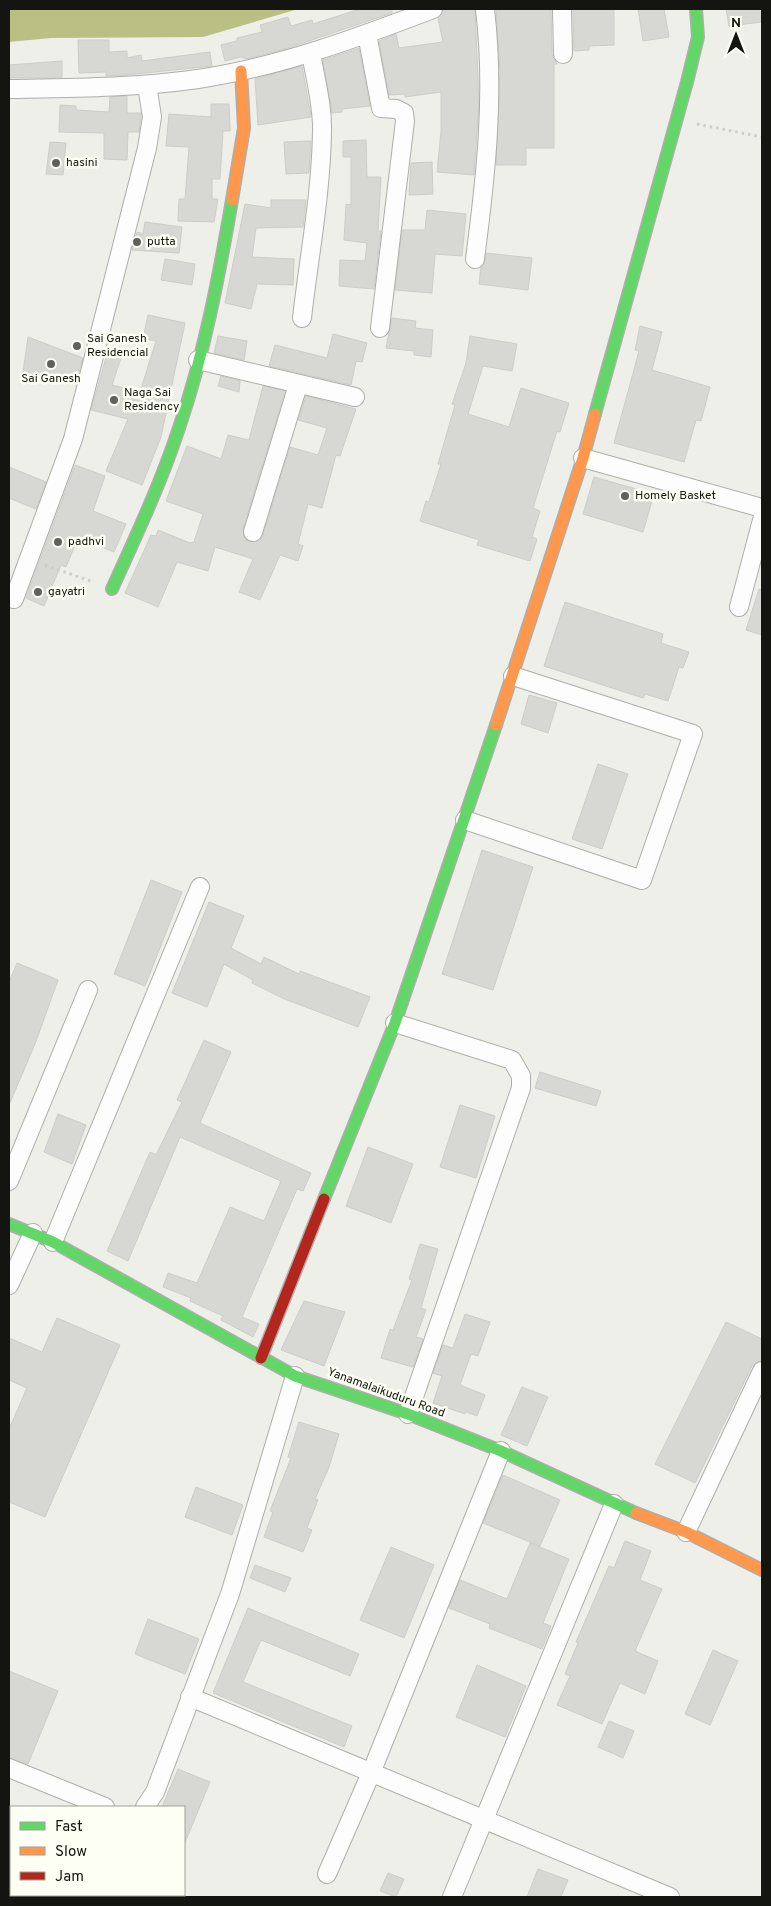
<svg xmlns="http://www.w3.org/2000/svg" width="771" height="1906" font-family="Overpass,sans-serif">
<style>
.water{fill:#bac083}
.building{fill:#d7d8d3;stroke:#cccdc8}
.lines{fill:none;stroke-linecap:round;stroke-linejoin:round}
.street-casing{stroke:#aeaeaa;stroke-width:20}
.fast-casing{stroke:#aeaeaa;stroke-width:14}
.slow-casing{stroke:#aeaeaa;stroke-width:14}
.jam-casing{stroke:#aeaeaa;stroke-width:14}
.path{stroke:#cccdca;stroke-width:3;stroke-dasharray:2.5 4;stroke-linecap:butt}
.street{stroke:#fcfdfc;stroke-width:18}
.fast{stroke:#63d668;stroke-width:11}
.slow{stroke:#ff974d;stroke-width:11}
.jam{stroke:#b3261e;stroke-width:11}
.poi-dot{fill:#60615d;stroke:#fdfff4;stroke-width:2}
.labels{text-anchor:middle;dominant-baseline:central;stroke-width:5;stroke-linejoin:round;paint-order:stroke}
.poi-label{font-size:12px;fill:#141411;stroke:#fdfff4;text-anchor:start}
.street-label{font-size:12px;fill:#141411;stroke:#fdfff4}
</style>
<rect width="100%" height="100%" fill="#eeefe9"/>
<polygon class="water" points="9,9 298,9 203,37 51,38 9,42"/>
<g class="building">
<polygon points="360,9 392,9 392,13 285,49 247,59 241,57 225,61 221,45 237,41 237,38 262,32 260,25 288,17 291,26 312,20 313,24"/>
<polygon points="443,9 475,9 479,103 474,175 437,172 441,132 441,92 405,97 405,94 389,95 379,41 396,34 399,48 443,42 438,18"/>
<polygon points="496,9 551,9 552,54 557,64 554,64 554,148 526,148 526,165 496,165 500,71"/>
<polygon points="573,9 614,9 614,45 589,46 589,50 574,51"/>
<polygon points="638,9 664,9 669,37 643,41"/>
<polygon points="726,9 762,9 762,22 729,26"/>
<polygon points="78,40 109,40 109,52 127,51 127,58 141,55 142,61 210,52 212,66 126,75 106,76 106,72 79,73"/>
<polygon points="359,48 370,106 342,109 342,112 332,113 323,60"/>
<polygon points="62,61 62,78 9,78 9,65"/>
<polygon points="302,66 311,117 258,125 255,79"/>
<polygon points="127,96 127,113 141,113 141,117 139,132 128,132 127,160 104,159 104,133 59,132 60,105 76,106 76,110 109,112 110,97"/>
<polygon points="211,104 229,104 230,127 230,131 223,131 220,179 212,179 212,199 218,199 214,222 178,221 179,199 185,199 189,147 166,146 169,114 211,117"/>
<polygon points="366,140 367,177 381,177 378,231 381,231 374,289 339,286 340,260 365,261 367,243 344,240 346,204 351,205 351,157 343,157 343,141"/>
<polygon points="311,141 309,173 286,174 284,142"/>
<polygon points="50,142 66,143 63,175 46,174"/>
<polygon points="432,162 433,194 409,195 411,163"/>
<polygon points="271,200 306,200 303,227 256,228 252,257 294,259 293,285 257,284 251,309 225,303 245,204 271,208"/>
<polygon points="427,210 466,214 462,256 435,254 432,293 395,290 402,230 425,230"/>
<polygon points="145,222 182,227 179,253 132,250 137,232 143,234"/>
<polygon points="486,253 532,258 528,290 479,284 481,267 485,261"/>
<polygon points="165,259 195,264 192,285 161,280"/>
<polygon points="148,315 185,323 161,437 142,485 106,471 128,419 91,410 107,354 121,358 112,385 140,392 156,341 143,338"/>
<polygon points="392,318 416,321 415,328 433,330 431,357 414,355 414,351 386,348"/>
<polygon points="640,326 662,332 652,370 710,387 701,421 696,420 684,462 614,443 639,351 635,350"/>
<polygon points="333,334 367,343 362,362 356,361 351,385 269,366 275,345 327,358"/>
<polygon points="218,336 247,341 244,360 214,353"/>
<polygon points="470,336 517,344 512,371 483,366 468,414 509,427 521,388 569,403 560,432 557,431 533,508 540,511 532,537 537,539 530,561 477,545 479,540 420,521 426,501 429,502 441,464 438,464 455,405 452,404 466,363"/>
<polygon points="28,337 83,358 76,383 23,372"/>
<polygon points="221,376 240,381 239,392 218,386"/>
<polygon points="263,386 285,391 243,529 245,539 250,542 260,540 263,535 290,447 318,455 327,428 298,420 306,396 356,409 340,456 336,455 322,508 308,504 298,544 303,546 298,561 280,555 260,600 239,592 253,559 215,547 208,571 177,562 158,607 125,593 151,535 156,536 158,530 190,543 194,542 203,514 166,501 187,446 221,459 228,435 249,440"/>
<polygon points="75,465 105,476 93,511 126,524 114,552 78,538 66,567 61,565 44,606 26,598"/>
<polygon points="9,467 46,482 36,509 9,498"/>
<polygon points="594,477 654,494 643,532 583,514"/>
<polygon points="759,589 762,590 762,635 746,630"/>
<polygon points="565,602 663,634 661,643 689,652 683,668 679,667 668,701 645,694 643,698 544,666"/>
<polygon points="529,695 557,703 548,733 521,724"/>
<polygon points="598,764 628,774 602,849 572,839"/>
<polygon points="482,850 533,867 493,990 442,974"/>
<polygon points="151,880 182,892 145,986 114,974"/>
<polygon points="209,902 244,916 231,948 261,964 264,957 299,974 300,971 370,997 358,1027 282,998 252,983 253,980 224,964 207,1007 172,993"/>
<polygon points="17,963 58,980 35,1044 9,1105 9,982"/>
<polygon points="204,1040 231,1052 200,1123 311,1173 303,1191 297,1189 242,1317 259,1324 253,1337 221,1320 223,1316 190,1301 191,1298 163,1287 168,1273 197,1283 230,1207 264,1221 281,1181 180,1137 128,1261 107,1251 150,1152 156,1155 182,1102 177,1100"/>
<polygon points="540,1072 601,1091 596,1106 535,1088"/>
<polygon points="460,1105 495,1116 476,1178 440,1167"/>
<polygon points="58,1114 86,1125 72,1164 44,1152"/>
<polygon points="368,1147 413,1164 391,1223 346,1206"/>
<polygon points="420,1244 438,1249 421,1308 426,1310 416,1337 423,1339 413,1367 381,1358 390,1329 393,1330 412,1280 409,1279"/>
<polygon points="304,1301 345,1312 324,1366 281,1350"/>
<polygon points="465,1314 490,1322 478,1356 471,1354 460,1385 485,1395 477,1416 466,1412 465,1414 433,1403 442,1376 433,1373 443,1345 453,1348"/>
<polygon points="57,1318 120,1345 45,1517 9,1502 9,1429 27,1388 9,1380 9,1338 42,1352"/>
<polygon points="726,1322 762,1339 762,1361 752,1366 695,1483 655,1464"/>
<polygon points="522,1387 548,1397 527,1446 501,1435"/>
<polygon points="299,1422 339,1434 329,1467 315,1499 318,1500 307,1528 312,1530 303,1552 264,1537 273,1512 270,1511 291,1458 288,1457"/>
<polygon points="503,1475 560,1500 540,1546 483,1523"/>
<polygon points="196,1487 243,1505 232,1535 185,1517"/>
<polygon points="625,1541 651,1551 640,1580 662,1589 635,1651 658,1661 645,1694 620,1683 602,1724 557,1705 570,1676 565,1674 578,1643 576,1642 609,1566 614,1568"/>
<polygon points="530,1543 569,1559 543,1623 551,1626 542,1649 489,1628 490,1624 449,1608 460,1580 507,1599"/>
<polygon points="391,1547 434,1565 404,1638 360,1620"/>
<polygon points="255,1565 291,1578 285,1592 250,1578"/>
<polygon points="248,1608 359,1654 350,1676 261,1640 243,1682 352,1726 344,1747 213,1693"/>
<polygon points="148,1619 199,1639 185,1674 135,1654"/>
<polygon points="713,1650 738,1661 710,1725 685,1714"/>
<polygon points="477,1665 526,1686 505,1737 456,1717"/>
<polygon points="9,1671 58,1691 28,1764 9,1758"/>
<polygon points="609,1721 634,1731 623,1758 598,1747"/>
<polygon points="178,1769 210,1782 184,1845 184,1807 162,1807"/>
<polygon points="538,1869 568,1880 561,1897 527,1897"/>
<polygon points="388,1873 404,1879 396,1897 380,1891"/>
</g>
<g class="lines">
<defs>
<g id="street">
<polyline points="562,9 563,54"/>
<polyline points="367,34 381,108 396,109 404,113 405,121 380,328"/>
<path d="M9,89C72,88 135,88 198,79C279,67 357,38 433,9"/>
<path d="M475,259C486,175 495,93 485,9"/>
<path d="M302,318C309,256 321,195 322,132C323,106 315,78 311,53"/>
<polyline points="198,360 355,397"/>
<polyline points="583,458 762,508"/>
<polyline points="253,532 298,385"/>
<polyline points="14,599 73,439 147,148 152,117 147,85"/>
<polyline points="739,607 762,520"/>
<polyline points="465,820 642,880 693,734 513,676"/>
<polyline points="395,1023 512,1060 521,1076 521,1088 408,1414"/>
<polyline points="9,1181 88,990"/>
<polyline points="53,1242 200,887"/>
<polyline points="9,1285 33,1233"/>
<polyline points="686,1532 762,1371"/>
<polyline points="190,1697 670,1897"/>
<polyline points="9,1768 105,1807"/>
<polyline points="145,1807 155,1792 230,1594 295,1376"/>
<polyline points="327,1874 371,1773 501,1451"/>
<polyline points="452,1897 614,1504"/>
</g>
<g id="fast">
<polyline points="595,414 687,82 698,37 696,9"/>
<path d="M112,589C136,536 161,483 179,428C204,355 219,276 232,200"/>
<polyline points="324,1199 395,1023 496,725"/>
<polyline points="9,1224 53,1242 295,1376 408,1414 501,1451 636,1513"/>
</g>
<g id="slow">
<polyline points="232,200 244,128 241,71"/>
<polyline points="496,725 583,458 595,414"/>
<polyline points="636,1513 686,1532 762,1570"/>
</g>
<polyline id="jam" points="261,1358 324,1199"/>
</defs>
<use href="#street" class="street-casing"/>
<use href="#fast" class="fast-casing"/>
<use href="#slow" class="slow-casing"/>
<use href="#jam" class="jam-casing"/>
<g class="path">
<polyline points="697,124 762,137"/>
<polyline points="45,565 93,582"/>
</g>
<use href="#street" class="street"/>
<use href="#fast" class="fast"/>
<use href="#slow" class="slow"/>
<use href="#jam" class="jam"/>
</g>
<g class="poi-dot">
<circle cx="56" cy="163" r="5"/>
<circle cx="137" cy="242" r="5"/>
<circle cx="77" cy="346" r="5"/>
<circle cx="51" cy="364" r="5"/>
<circle cx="114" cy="400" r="5"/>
<circle cx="625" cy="496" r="5"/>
<circle cx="58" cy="542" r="5"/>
<circle cx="38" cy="592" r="5"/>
</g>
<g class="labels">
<g class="poi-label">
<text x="66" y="163">hasini</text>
<text x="147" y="242">putta</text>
<text x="87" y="339">Sai Ganesh<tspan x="87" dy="14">Residencial</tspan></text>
<text x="51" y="379" text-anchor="middle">Sai Ganesh</text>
<text x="124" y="393">Naga Sai<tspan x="124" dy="14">Residency</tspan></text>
<text x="635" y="496">Homely Basket</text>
<text x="68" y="542">padhvi</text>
<text x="48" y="592">gayatri</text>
</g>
<g class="street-label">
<text transform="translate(386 1393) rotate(20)">Yanamalaikuduru Road</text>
</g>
</g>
<rect width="771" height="1906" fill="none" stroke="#141411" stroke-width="20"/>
<rect x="10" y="1806" width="175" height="90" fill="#fdfff4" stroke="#a0a199"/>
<rect x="20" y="1822" width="25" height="8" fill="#63d668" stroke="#a0a199"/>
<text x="55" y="1831" font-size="15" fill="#141411">Fast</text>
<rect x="20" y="1847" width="25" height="8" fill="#ff974d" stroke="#a0a199"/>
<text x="55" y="1856" font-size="15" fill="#141411">Slow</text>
<rect x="20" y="1872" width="25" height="8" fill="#b3261e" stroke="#a0a199"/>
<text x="55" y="1881" font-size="15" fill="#141411">Jam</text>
<g transform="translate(736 35)" stroke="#fdfff4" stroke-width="4" paint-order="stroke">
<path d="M0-4L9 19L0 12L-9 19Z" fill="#141411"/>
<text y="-8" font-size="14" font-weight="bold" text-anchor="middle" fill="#141411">N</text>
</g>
</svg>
